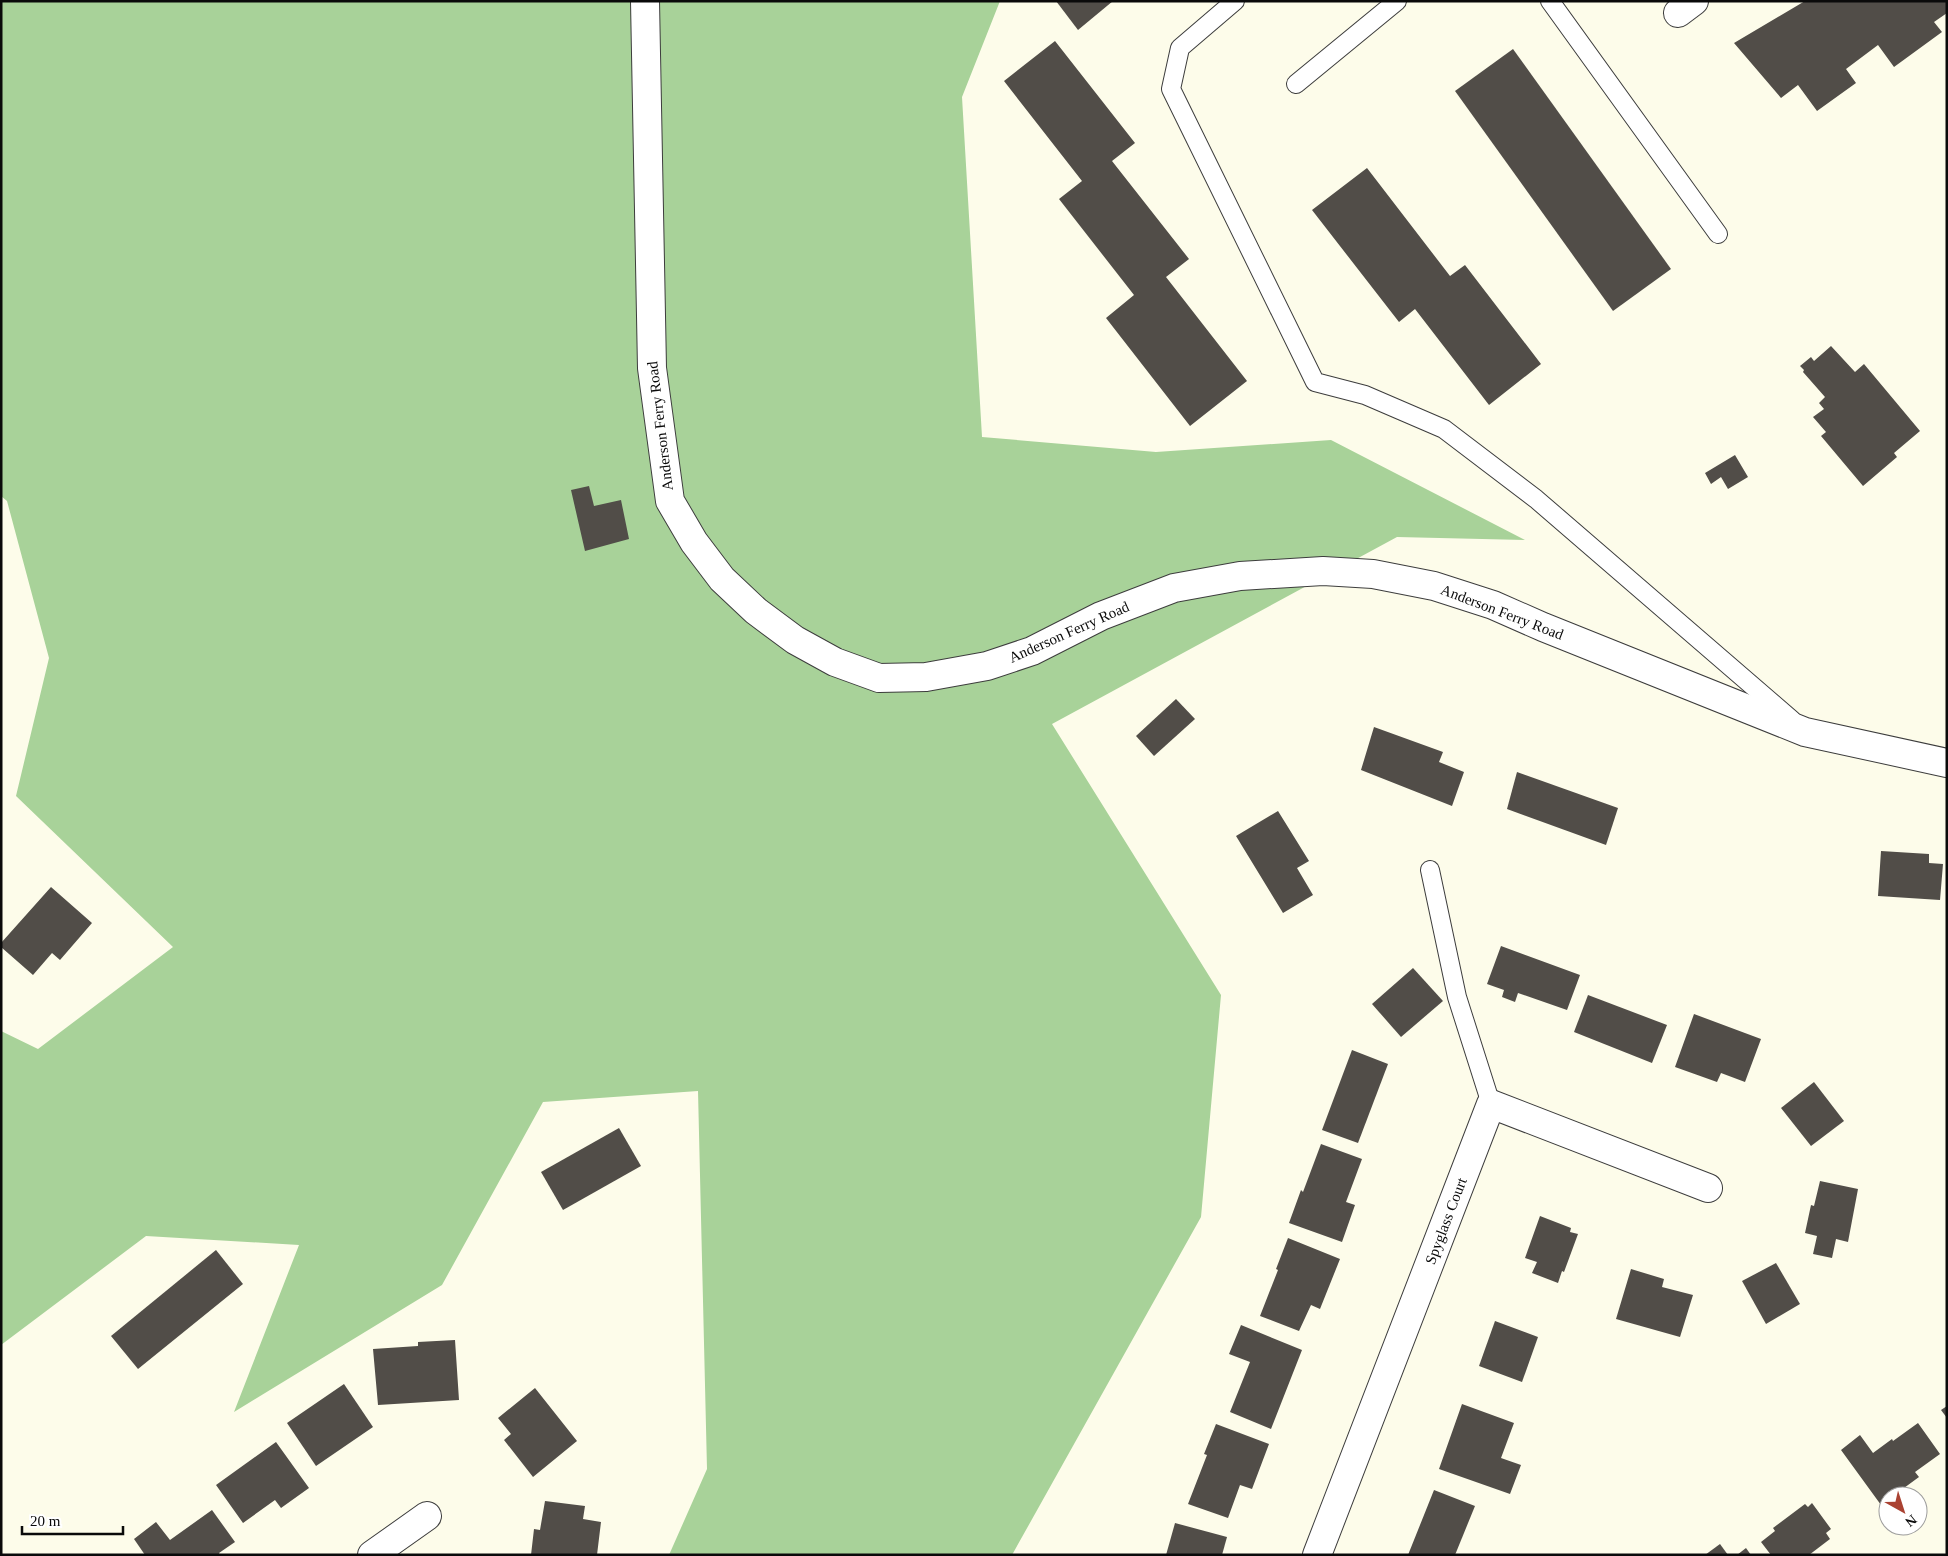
<svg xmlns="http://www.w3.org/2000/svg" width="1948" height="1556" font-family="'Times New Roman',serif">
<style>
.forest{fill:#a8d299}
.building{fill:#514d48}
.lines{fill:none;stroke-linecap:round;stroke-linejoin:round}
.service-casing{stroke:#3d3d3d;stroke-width:20}
.minor-casing{stroke:#3d3d3d;stroke-width:30}
.tertiary-casing{stroke:#3d3d3d;stroke-width:30}
.service{stroke:#fff;stroke-width:18}
.minor{stroke:#fff;stroke-width:28}
.tertiary{stroke:#fff;stroke-width:28}
.labels{text-anchor:middle;dominant-baseline:central;stroke-width:5;stroke-linejoin:round;paint-order:stroke}
.street-label{font-size:15px;fill:#0a0a0a;stroke:#fff}
</style>
<rect width="100%" height="100%" fill="#fdfcea"/>
<polygon class="forest" points="1,1 1000,1 962,97 982,437 1156,452 1331,440 1525,540 1397,537 1052,724 1221,995 1201,1217 1012,1555 669,1555 707,1469 698,1091 543,1102 442,1285 234,1412 299,1245 146,1236 1,1345 1,1031 38,1049 173,947 16,796 49,658 7,501 1,496"/>
<g class="building">
<polygon points="1056,1 1113,1 1078,30"/>
<polygon points="1805,1 1947,1 1947,13 1934,22 1942,32 1894,67 1878,45 1846,69 1856,83 1817,111 1798,85 1781,98 1734,43"/>
<polygon points="1055,41 1135,143 1112,161 1189,259 1166,277 1247,381 1190,426 1106,318 1134,295 1059,199 1082,181 1004,81"/>
<polygon points="1513,49 1671,269 1613,311 1455,91"/>
<polygon points="1367,168 1450,276 1465,265 1541,364 1489,405 1415,309 1399,322 1312,210"/>
<polygon points="1831,346 1855,372 1864,364 1920,431 1894,453 1897,457 1863,486 1821,436 1826,432 1813,417 1824,409 1819,403 1825,397 1803,372 1804,370 1800,366 1811,357 1814,361"/>
<polygon points="1735,455 1748,477 1728,489 1721,477 1711,484 1705,473"/>
<polygon points="589,486 594,506 621,500 629,539 585,551 571,490"/>
<polygon points="1176,699 1195,719 1154,756 1136,736"/>
<polygon points="1374,727 1443,752 1439,762 1464,772 1452,806 1361,770"/>
<polygon points="1517,772 1618,808 1606,845 1507,809"/>
<polygon points="1278,811 1309,861 1297,868 1313,895 1283,913 1236,836"/>
<polygon points="1881,851 1929,854 1929,863 1943,864 1940,900 1878,896"/>
<polygon points="51,887 92,923 60,960 52,953 33,975 1,947 1,943"/>
<polygon points="1501,946 1580,975 1567,1010 1518,993 1515,1002 1502,997 1504,990 1487,984"/>
<polygon points="1413,968 1443,1001 1401,1037 1372,1004"/>
<polygon points="1588,995 1667,1025 1652,1063 1574,1032"/>
<polygon points="1694,1014 1761,1039 1745,1082 1721,1073 1717,1082 1675,1067"/>
<polygon points="1352,1050 1388,1064 1358,1143 1322,1130"/>
<polygon points="1814,1082 1844,1121 1811,1146 1781,1108"/>
<polygon points="619,1128 641,1166 563,1210 541,1172"/>
<polygon points="1321,1144 1362,1159 1346,1202 1355,1205 1342,1242 1289,1223 1301,1190 1303,1192"/>
<polygon points="1820,1181 1858,1189 1848,1242 1836,1239 1832,1258 1813,1254 1817,1236 1805,1233 1811,1205 1814,1206"/>
<polygon points="1540,1216 1571,1228 1570,1232 1578,1234 1564,1272 1562,1271 1558,1283 1532,1273 1537,1262 1525,1258"/>
<polygon points="1288,1238 1340,1259 1320,1309 1311,1305 1299,1331 1260,1316 1278,1270 1276,1269"/>
<polygon points="216,1250 243,1284 138,1369 111,1336"/>
<polygon points="1776,1263 1800,1304 1766,1324 1742,1281"/>
<polygon points="1631,1269 1664,1279 1662,1287 1693,1295 1680,1337 1616,1319"/>
<polygon points="1495,1321 1538,1337 1522,1382 1479,1366"/>
<polygon points="1241,1325 1302,1350 1271,1429 1230,1412 1250,1362 1229,1354"/>
<polygon points="455,1340 459,1400 378,1405 373,1349 418,1346 418,1342"/>
<polygon points="344,1384 373,1427 316,1466 287,1423"/>
<polygon points="535,1388 577,1441 533,1477 504,1440 511,1434 498,1418"/>
<polygon points="1462,1404 1514,1423 1501,1458 1521,1465 1510,1494 1439,1469"/>
<polygon points="1947,1406 1947,1418 1941,1410"/>
<polygon points="1918,1423 1940,1454 1915,1472 1919,1477 1893,1496 1888,1496 1888,1500 1881,1505 1841,1450 1860,1435 1873,1453 1892,1439 1893,1441"/>
<polygon points="1216,1424 1269,1444 1252,1489 1240,1485 1228,1518 1188,1504 1207,1455 1204,1454"/>
<polygon points="276,1442 309,1488 281,1508 275,1500 243,1523 216,1485"/>
<polygon points="1434,1490 1475,1506 1455,1555 1408,1555"/>
<polygon points="545,1501 585,1506 583,1519 601,1522 597,1555 531,1555 534,1529 540,1530"/>
<polygon points="1812,1503 1831,1529 1826,1533 1830,1539 1809,1555 1771,1555 1761,1542 1775,1531 1773,1528 1805,1504 1808,1507"/>
<polygon points="212,1510 235,1542 219,1553 220,1555 145,1555 134,1539 156,1522 170,1540"/>
<polygon points="1175,1523 1227,1537 1222,1555 1166,1555"/>
<polygon points="1720,1544 1728,1555 1705,1555"/>
<polygon points="1746,1548 1751,1555 1737,1555"/>
</g>
<g class="lines">
<defs>
<g id="service">
<polyline points="1235,1 1180,48 1171,89 1315,382 1365,395 1444,429 1536,499 1792,720"/>
<polyline points="1550,1 1718,234"/>
<polyline points="1296,84 1397,1"/>
<polyline points="1430,870 1457,997 1491,1104"/>
</g>
<g id="minor">
<polyline points="1678,13 1694,1"/>
<polyline points="372,1555 427,1516"/>
<polyline points="1317,1555 1491,1104 1708,1188"/>
</g>
<polyline id="tertiary" points="645,1 652,368 670,501 694,542 722,579 756,611 795,640 835,662 879,678 926,677 987,666 1032,651 1101,616 1174,588 1240,576 1323,571 1373,574 1434,586 1493,605 1543,627 1805,732 1947,763"/>
</defs>
<use href="#service" class="service-casing"/>
<use href="#minor" class="minor-casing"/>
<use href="#tertiary" class="tertiary-casing"/>
<use href="#service" class="service"/>
<use href="#minor" class="minor"/>
<use href="#tertiary" class="tertiary"/>
</g>
<g class="labels">
<g class="street-label">
<text transform="translate(660 426) rotate(-97)">Anderson Ferry Road</text>
<text transform="translate(1502 612) rotate(21)">Anderson Ferry Road</text>
<text transform="translate(1069 632) rotate(-24)">Anderson Ferry Road</text>
<text transform="translate(1446 1221) rotate(-69)">Spyglass Court</text>
</g>
</g>
<rect width="1948" height="1556" fill="none" stroke="#0a0a0a" stroke-width="5"/>
<g transform="translate(1903 1511) rotate(141)"><circle r="24" fill="#ffffff" stroke="#9d9d9d"/>
<path d="M0-4L9 19L0 12L-9 19Z" fill="#aa4232"/>
<text y="-8" font-size="14" font-weight="bold" text-anchor="middle" fill="#0a0a0a">N</text>
</g>
<path d="M22 1526v8h101v-8" fill="none" stroke="#0a0a0a" stroke-width="2.5"/>
<text x="30" y="1526" font-size="15" fill="#0a0a0a" stroke="#ffffff" stroke-width="4" paint-order="stroke">20 m</text>
</svg>
